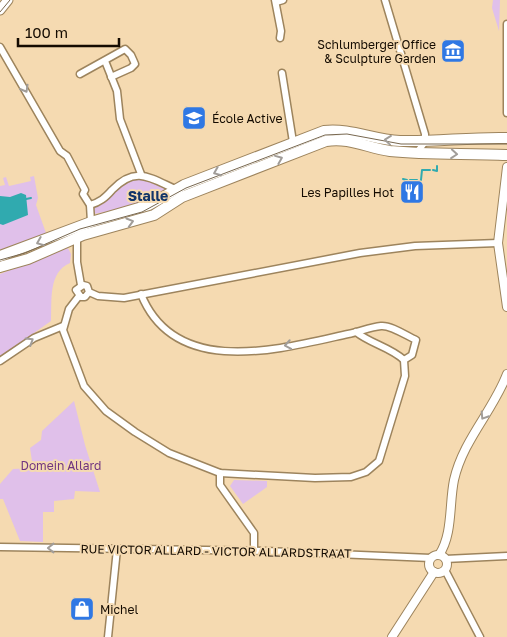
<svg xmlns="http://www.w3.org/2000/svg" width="507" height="637" font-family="'Golos Text',sans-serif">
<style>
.green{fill:#e0c0ea}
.water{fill:#30aaaf}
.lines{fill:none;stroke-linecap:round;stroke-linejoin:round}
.stream{stroke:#30aaaf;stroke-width:2}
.minor-casing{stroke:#9d845d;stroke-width:9}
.tertiary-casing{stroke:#9d845d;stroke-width:10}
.secondary-casing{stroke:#9d845d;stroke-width:11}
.primary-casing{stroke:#9d845d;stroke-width:12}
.minor{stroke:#fff;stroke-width:6}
.tertiary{stroke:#fff;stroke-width:8}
.secondary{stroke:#fff;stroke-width:9}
.primary{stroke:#fff;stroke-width:10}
.tram{stroke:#77674f;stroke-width:1}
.oneway{stroke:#a19d99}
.labels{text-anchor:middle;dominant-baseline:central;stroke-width:4;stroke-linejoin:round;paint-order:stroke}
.poi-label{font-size:12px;fill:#140b01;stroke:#f5dab1;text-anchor:end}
.park-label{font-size:12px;fill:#703580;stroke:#f5dab1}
.street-label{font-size:12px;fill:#140b01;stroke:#f5dab1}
.neighbourhood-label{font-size:14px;font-weight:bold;fill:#113569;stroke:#f5dab1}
</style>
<rect width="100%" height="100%" fill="#f5dab1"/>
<g class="green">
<polygon points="493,0 500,0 499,31 492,8"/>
<polygon points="34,176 38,198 36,205 46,233 0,250 0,186 5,185 3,178 6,177 9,186 31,181 30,177"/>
<path d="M143,178L169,188V190L148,204L94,214V207C113,199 121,180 143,178Z"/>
<path d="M68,248L71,254L70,263C48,272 52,301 51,321L0,357V274Z"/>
<polygon points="74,401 85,445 100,492 75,491 74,499 54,501 54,512 43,512 43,542 20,541 3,499 0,499 0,484 13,469 33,468 30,448 41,440 42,431"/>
<polygon points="234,480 267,481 267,487 243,504 230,486"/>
</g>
<polygon class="water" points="21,193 26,195 28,215 3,225 0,224 0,196 10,197"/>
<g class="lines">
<g class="stream">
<polyline points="433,170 437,171 437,166"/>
<polyline points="403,179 407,180"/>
<polyline points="410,180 417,180"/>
<polyline points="421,180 422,170 430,170"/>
<polyline points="26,199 31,198"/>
</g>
<defs>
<g id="minor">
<polyline points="275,0 281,31 280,38"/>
<polyline points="385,0 425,134 425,142 418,151"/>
<polyline points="276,2 283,0"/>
<polyline points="507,24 507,113"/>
<polyline points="0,47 60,151 67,156 85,190 83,194 90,205 91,222"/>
<polyline points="105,61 117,91 120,119 141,174"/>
<polyline points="282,73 293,142"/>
<polyline points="80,74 125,49 131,55 135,64 131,68 111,77"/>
<path d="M90,205C100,202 105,198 112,190C135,166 149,177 175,189"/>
<polyline points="77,238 77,262 81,285"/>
<polyline points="89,292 85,297 81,297 76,290 83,285 87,286 89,292 98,296 124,298 360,253 415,246 498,243"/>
<path d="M79,296L69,309L63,330L84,386L106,411L135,432L169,453L220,473L315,478L351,477L366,472L379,461L405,376L404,360L412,355L416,340C407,336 391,325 381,326C370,327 359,332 348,334C280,349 175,379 141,294"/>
<path d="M356,332C371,344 390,347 404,360"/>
<polyline points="0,361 34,338 63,326"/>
<polyline points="220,473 220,485 254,533 254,551"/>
<polyline points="0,547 266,551 431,558"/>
<polyline points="445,559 507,556"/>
<polyline points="445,570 480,637"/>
<polyline points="108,637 117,549"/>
</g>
<g id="tertiary">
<polyline points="507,167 498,243 507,307"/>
<path d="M439,555C453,534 449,504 454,480C463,440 493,411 507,374"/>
<circle cx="438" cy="564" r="9"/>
<polyline points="392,637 434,572"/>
</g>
<polyline id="secondary" points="0,10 8,0"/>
<g id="primary">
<path d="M0,256L91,222L149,205L184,185L324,131C351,128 373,140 400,141C435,142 471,137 507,138"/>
<path d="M0,267L28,259L83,235L154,215L182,197L326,141C349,137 368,148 390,151C429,155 468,153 507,155"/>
</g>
</defs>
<use href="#minor" class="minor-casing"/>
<use href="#tertiary" class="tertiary-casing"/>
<use href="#secondary" class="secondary-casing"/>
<use href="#primary" class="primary-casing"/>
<use href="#minor" class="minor"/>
<use href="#tertiary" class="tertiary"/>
<use href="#secondary" class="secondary"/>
<use href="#primary" class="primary"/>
<g class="tram">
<polyline points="0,12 10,0"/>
<polyline points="0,260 25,253 80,229 142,212 186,188 325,135 347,134 401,144 507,144"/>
</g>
</g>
<defs><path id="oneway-chevron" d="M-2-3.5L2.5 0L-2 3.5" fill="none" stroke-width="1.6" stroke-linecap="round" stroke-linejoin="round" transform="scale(1.25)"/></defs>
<g class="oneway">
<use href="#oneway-chevron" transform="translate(25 89) rotate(60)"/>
<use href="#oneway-chevron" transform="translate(388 140) rotate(-174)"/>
<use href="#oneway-chevron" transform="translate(454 154) rotate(5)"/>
<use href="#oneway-chevron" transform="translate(279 159) rotate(-22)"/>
<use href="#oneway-chevron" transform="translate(217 172) rotate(158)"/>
<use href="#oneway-chevron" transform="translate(130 222) rotate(-16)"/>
<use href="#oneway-chevron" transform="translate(40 242) rotate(158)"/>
<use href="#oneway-chevron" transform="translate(30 341) rotate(-32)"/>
<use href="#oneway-chevron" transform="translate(288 345) rotate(170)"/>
<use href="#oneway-chevron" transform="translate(484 416) rotate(123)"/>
<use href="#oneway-chevron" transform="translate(51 548) rotate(-180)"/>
</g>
<defs>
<symbol id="museum-square" viewBox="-11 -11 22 22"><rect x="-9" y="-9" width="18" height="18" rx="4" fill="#2f78e4" stroke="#f5dab1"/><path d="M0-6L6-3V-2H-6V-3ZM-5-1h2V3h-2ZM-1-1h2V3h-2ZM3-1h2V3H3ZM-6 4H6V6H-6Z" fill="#fff"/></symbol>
<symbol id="school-square" viewBox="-11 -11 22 22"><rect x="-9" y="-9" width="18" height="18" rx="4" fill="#2f78e4" stroke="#f5dab1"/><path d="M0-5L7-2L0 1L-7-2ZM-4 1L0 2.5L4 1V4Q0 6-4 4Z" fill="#fff"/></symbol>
<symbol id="restaurant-square" viewBox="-11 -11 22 22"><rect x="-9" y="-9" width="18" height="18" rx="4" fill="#2f78e4" stroke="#f5dab1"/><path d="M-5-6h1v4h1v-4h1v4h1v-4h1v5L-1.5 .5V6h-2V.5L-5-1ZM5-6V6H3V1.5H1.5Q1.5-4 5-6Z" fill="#fff"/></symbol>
<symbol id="shop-square" viewBox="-11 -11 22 22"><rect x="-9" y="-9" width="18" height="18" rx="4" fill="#2f78e4" stroke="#f5dab1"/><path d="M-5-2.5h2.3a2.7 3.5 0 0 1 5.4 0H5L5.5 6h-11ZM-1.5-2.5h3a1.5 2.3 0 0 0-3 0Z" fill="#fff"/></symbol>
</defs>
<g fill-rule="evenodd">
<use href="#museum-square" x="439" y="37" width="28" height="28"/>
<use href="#school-square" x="180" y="104" width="28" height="28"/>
<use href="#restaurant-square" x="398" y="178" width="28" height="28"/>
<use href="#shop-square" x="68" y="595" width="28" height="28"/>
</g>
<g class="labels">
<g class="poi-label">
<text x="436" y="44">Schlumberger Office<tspan x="436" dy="14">&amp; Sculpture Garden</tspan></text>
<text x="212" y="118" text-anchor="start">École Active</text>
<text x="394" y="192">Les Papilles Hot</text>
<text x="100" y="609" text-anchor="start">Michel</text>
</g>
<g class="park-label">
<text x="61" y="465">Domein Allard</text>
</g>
<g class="street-label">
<text transform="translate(216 551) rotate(1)">RUE VICTOR ALLARD - VICTOR ALLARDSTRAAT</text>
</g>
<g class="neighbourhood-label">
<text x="148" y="195">Stalle</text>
</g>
</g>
<path d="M18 38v8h101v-8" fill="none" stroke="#140b01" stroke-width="2.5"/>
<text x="25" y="38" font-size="15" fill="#140b01" stroke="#f5dab1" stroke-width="4" paint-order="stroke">100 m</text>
</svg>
